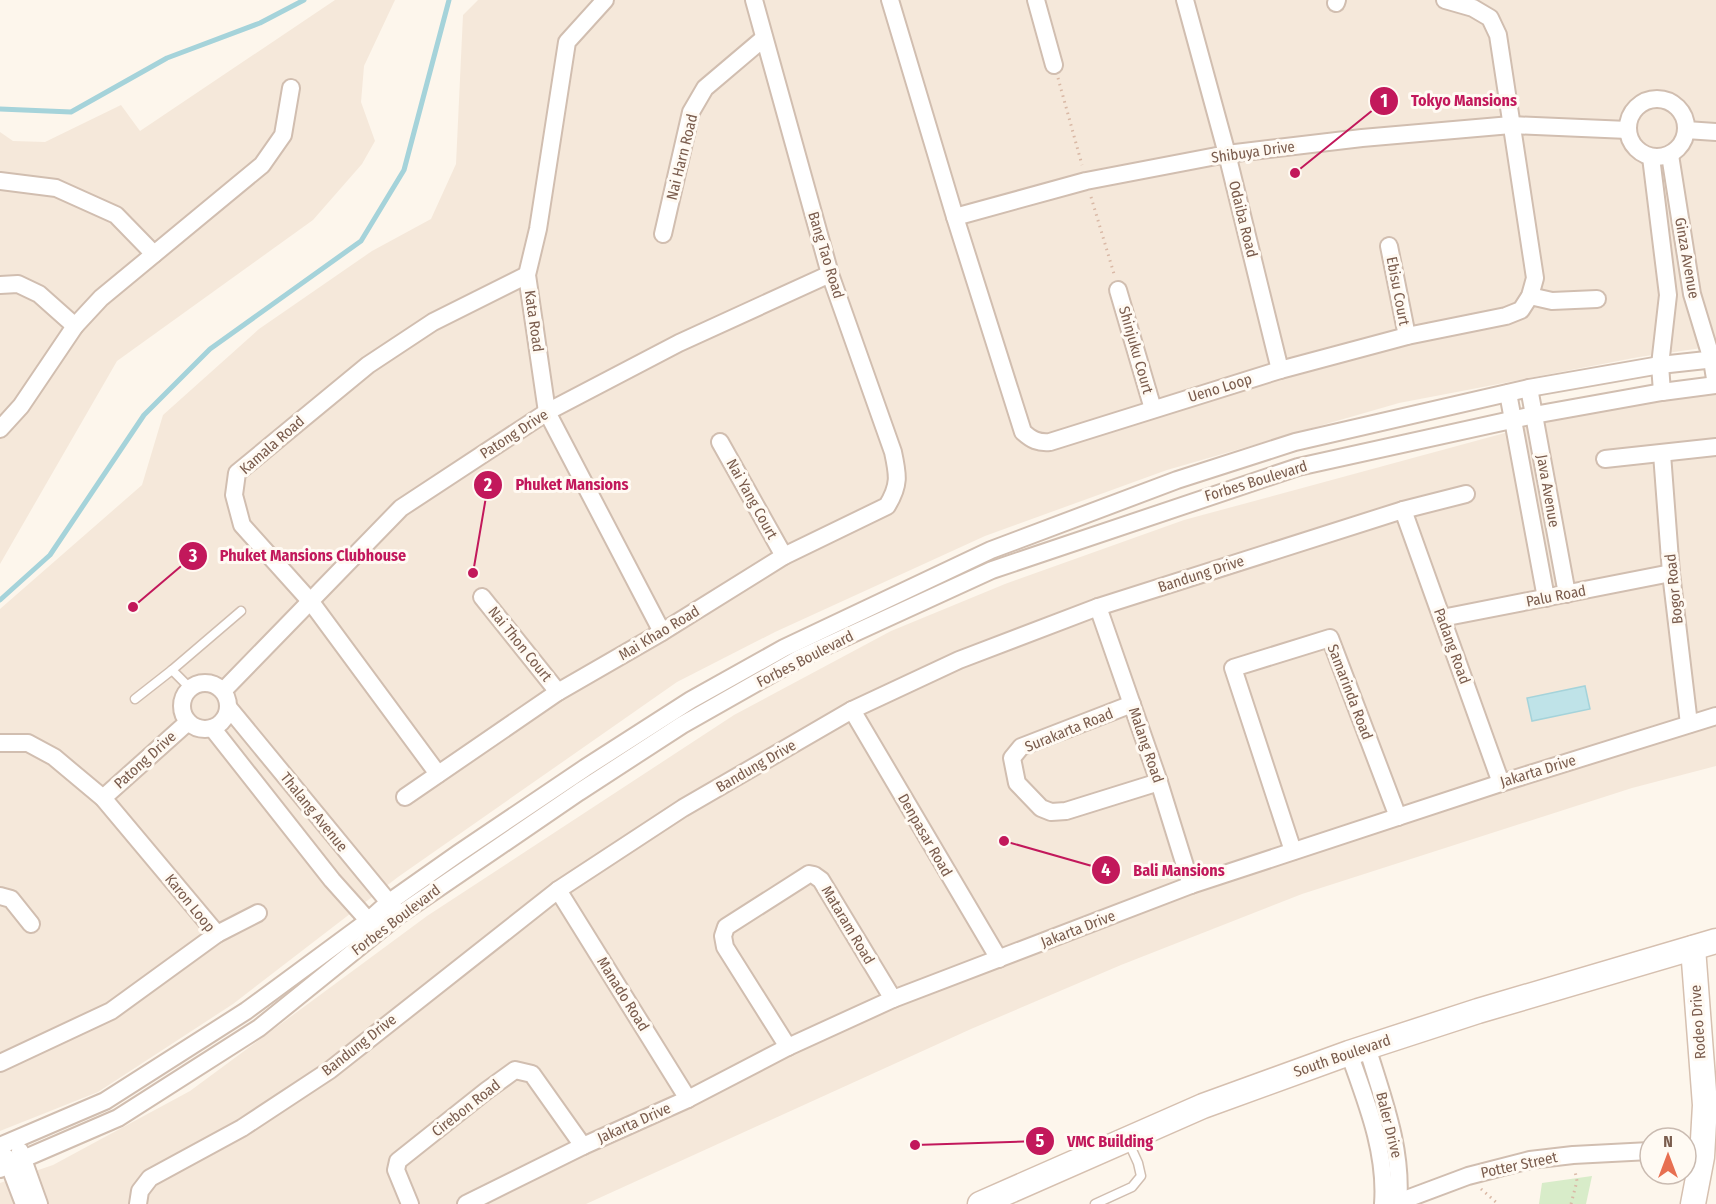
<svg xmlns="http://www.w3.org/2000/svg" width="1716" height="1204" font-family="'Fira Sans Condensed',sans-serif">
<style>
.residential{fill:#f5e8da}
.green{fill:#d8ecc9}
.water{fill:#bfe3e8;stroke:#a5d3da;stroke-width:1.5}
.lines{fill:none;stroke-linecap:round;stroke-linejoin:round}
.stream{stroke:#a5d3da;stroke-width:5}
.lane-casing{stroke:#d1beb0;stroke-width:11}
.street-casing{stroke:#d1beb0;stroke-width:20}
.secondary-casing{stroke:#d6c0b0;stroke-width:27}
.path{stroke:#d9b8a5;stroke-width:3;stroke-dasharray:1.5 4.5;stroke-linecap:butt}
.lane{stroke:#fff;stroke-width:8}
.street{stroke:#fff;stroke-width:16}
.secondary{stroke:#fff;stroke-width:24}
.labels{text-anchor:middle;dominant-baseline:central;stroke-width:6;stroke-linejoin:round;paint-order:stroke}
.street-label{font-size:15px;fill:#7a5c4d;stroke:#fffaf3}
.leader{fill:none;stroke:#c2185b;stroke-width:2}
.callout-dot{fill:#c2185b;stroke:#fffaf3;stroke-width:2}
.mark-label{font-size:18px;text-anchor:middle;font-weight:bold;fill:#fff}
.callout-label{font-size:16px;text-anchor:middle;font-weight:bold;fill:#c2185b;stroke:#fffaf3;stroke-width:6;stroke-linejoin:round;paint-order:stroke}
</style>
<rect width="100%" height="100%" fill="#fdf6ec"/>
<g class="residential">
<polygon points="335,0 395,0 364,66 361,102 375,141 362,164 313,220 117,361 0,564 0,132 13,141 45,142 121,105 140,131"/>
<polygon points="478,0 1716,0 1716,346 1639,357 1399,403 1167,470 985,536 775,632 677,682 398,877 233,1004 98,1092 0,1131 0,609 142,485 163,415 259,329 372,251 431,219 456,164 463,15"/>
<polygon points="1716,393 1716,766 1632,788 1302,894 1121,965 971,1029 586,1204 0,1204 0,1183 53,1165 190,1091 427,916 734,715 891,631 1005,584 1184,520 1645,395"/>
</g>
<polygon class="green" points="1592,1176 1586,1204 1539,1204 1542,1183"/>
<polygon class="water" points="1585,686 1590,709 1532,721 1527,698"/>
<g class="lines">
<g class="stream">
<polyline points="0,109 71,112 167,58 260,23 304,0"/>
<polyline points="0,600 50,555 144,415 210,349 361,241 404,170 449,0"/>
</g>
<defs>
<g id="lane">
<polyline points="172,670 190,688"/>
<polyline points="135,699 172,670 241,611"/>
<polyline points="1095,1204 1132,1187 1141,1176 1138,1163 1128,1141"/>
</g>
<g id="street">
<polyline points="605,0 567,42 538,229 527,275 547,412 662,632"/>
<path d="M890,0L955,217L1023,432C1032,440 1038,443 1050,442L1280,370L1407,336L1506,316L1521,310L1530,296L1535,278L1498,35L1490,18L1473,8L1445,0"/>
<polyline points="1036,0 1054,65"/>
<polyline points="1185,0 1227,154 1280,370"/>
<polyline points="1336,3 1337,0"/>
<circle cx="1657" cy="128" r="29"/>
<polyline points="1686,130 1716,132"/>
<polyline points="1670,155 1692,294 1712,360 1716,385"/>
<polyline points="1651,157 1668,295 1660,365 1662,392"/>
<polyline points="0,181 56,188 116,215 154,254"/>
<polyline points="955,217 1086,181 1227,154 1362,138 1511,125 1628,130"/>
<polyline points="663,234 691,112 705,88 764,38"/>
<polyline points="1389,246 1407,336"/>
<polyline points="0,285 18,284 39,294 75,326"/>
<polyline points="1118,290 1153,409"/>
<polyline points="1530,296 1552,301 1597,299"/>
<polyline points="1529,388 1567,594"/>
<polyline points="1508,393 1546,598"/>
<polyline points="0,429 21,406 75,326 101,298 262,165 283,135 291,88"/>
<polyline points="720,442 784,556"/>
<polyline points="1662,454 1671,573 1689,724"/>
<polyline points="1605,459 1716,447"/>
<polyline points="1403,510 1501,783"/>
<polyline points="482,597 558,692"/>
<polyline points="1098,607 1159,782 1191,885"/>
<polyline points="1442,618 1671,573"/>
<circle cx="205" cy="706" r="23"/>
<polyline points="223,691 401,508 547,412 679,343 830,274"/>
<polyline points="1132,704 1021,747 1012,758 1017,783 1041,808 1051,812 1066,811 1159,782"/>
<polyline points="229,708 396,911"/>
<polyline points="852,710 999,959"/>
<polyline points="213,729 332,880 375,928"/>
<polyline points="0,743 28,743 54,757 103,798 217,934 111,1011 0,1063"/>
<polyline points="438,774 311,602 242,525 234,495 237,473 368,365 433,322 527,275"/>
<path d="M405,797L558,692L662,632L784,556L887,506C900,485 898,475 893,452L830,274L754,0"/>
<polyline points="103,798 188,722"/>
<polyline points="1293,851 1233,668 1330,638 1398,817"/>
<polyline points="558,890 688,1099"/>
<polyline points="0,896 11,899 31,924"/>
<polyline points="217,934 258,913"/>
<polyline points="788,1047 725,947 723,936 726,927 809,874 814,875 821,880 893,999"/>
<path d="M1367,1047C1383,1099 1403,1150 1398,1204"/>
<path d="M1349,1053C1366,1101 1387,1152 1383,1204"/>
<polyline points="0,1146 105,1101 246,1011 368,921 388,903 459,853 585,768 691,700 784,648 991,550 1177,480 1295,442 1529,388 1660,365 1716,359"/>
<polyline points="20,1151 39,1204"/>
<polyline points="6,1157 24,1204"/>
<polyline points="0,1169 118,1118 259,1028 399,915 579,792 682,725 800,658 992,570 1298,467 1534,415 1662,392 1716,385"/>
<polyline points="138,1204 140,1191 150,1178 242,1128 330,1070 558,890 683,808 852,710 959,660 1098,607 1403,510 1466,494"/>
<polyline points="410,1204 396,1170 398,1161 486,1091 515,1070 532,1074 583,1146"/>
<polyline points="466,1204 583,1146 688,1099 788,1047 893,999 1191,885 1501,783 1716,716"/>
<polyline points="1393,1204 1468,1176 1530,1160 1573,1155 1650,1151"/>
</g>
<g id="secondary">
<polyline points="1693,948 1705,1105 1702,1157 1693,1204"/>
<polyline points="980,1204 1203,1106 1349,1053 1478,1011 1716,941"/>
</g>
</defs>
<use href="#lane" class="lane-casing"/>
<use href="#street" class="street-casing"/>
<use href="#secondary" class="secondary-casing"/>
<g class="path">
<polyline points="1058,78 1082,165"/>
<polyline points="1091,197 1114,274"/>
<polyline points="1481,1189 1498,1204"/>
<polyline points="1571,1204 1577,1181 1575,1171"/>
</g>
<use href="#lane" class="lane"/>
<use href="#street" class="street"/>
<use href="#secondary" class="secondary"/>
</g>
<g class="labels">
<g class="street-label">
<text transform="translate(1253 152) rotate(-8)">Shibuya Drive</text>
<text transform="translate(682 157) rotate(-76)">Nai Harn Road</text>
<text transform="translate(1243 219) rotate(76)">Odaiba Road</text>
<text transform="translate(826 255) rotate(73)">Bang Tao Road</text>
<text transform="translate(1687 258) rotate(80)">Ginza Avenue</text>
<text transform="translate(1398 291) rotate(79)">Ebisu Court</text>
<text transform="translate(534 321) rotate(82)">Kata Road</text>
<text transform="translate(1136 350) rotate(74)">Shinjuku Court</text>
<text transform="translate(1220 388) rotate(-17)">Ueno Loop</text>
<text transform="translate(514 434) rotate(-33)">Patong Drive</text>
<text transform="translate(272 445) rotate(-41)">Kamala Road</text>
<text transform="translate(1256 481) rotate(-17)">Forbes Boulevard</text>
<text transform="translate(1548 491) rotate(80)">Java Avenue</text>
<text transform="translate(752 499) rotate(61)">Nai Yang Court</text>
<text transform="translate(1201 574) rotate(-18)">Bandung Drive</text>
<text transform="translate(1674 589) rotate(-96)">Bogor Road</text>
<text transform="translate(1556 596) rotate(-11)">Palu Road</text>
<text transform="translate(659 633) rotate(-31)">Mai Khao Road</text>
<text transform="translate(520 644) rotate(51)">Nai Thon Court</text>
<text transform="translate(1452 646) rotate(70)">Padang Road</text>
<text transform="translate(805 659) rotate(-27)">Forbes Boulevard</text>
<text transform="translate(1350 692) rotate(69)">Samarinda Road</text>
<text transform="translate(1069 730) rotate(-22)">Surakarta Road</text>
<text transform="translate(1146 745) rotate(71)">Malang Road</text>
<text transform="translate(145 760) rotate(-42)">Patong Drive</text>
<text transform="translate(756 766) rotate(-30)">Bandung Drive</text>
<text transform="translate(1538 771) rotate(-17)">Jakarta Drive</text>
<text transform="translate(314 812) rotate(51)">Thalang Avenue</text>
<text transform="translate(925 835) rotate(60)">Denpasar Road</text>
<text transform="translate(190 903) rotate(51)">Karon Loop</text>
<text transform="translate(396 920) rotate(-37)">Forbes Boulevard</text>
<text transform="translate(848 925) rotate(59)">Mataram Road</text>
<text transform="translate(1078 929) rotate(-21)">Jakarta Drive</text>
<text transform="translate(623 994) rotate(58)">Manado Road</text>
<text transform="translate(1698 1022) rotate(-94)">Rodeo Drive</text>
<text transform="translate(359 1045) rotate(-38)">Bandung Drive</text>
<text transform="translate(1342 1056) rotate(-19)">South Boulevard</text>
<text transform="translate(466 1108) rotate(-38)">Cirebon Road</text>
<text transform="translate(634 1123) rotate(-24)">Jakarta Drive</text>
<text transform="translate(1389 1125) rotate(76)">Baler Drive</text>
<text transform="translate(1519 1165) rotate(-12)">Potter Street</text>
</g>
</g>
<path class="leader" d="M1295 173L1384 101M473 573L488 485M133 607L193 556M1004 841L1106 870M915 1145L1040 1141"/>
<g class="callout-dot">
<circle cx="1295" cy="173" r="6"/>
<circle cx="473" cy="573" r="6"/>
<circle cx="133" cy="607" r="6"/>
<circle cx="1004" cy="841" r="6"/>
<circle cx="915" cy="1145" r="6"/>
<circle cx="1384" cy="101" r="15"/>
<circle cx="488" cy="485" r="15"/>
<circle cx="193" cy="556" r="15"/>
<circle cx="1106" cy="870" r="15"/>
<circle cx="1040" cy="1141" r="15"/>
</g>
<g class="mark-label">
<text x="1384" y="107">1</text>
<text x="488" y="491">2</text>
<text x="193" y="562">3</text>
<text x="1106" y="876">4</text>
<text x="1040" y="1147">5</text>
</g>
<g class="callout-label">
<text x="1464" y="106">Tokyo Mansions</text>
<text x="572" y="490">Phuket Mansions</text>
<text x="313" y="561">Phuket Mansions Clubhouse</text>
<text x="1179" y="876">Bali Mansions</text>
<text x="1110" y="1147">VMC Building</text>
</g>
<g transform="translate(1668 1156)"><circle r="28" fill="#fffaf3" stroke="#cabbb1" stroke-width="1.5"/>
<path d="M0-4.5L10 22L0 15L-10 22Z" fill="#e76f51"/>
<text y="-9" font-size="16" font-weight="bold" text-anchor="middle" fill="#7a5c4d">N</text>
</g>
</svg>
